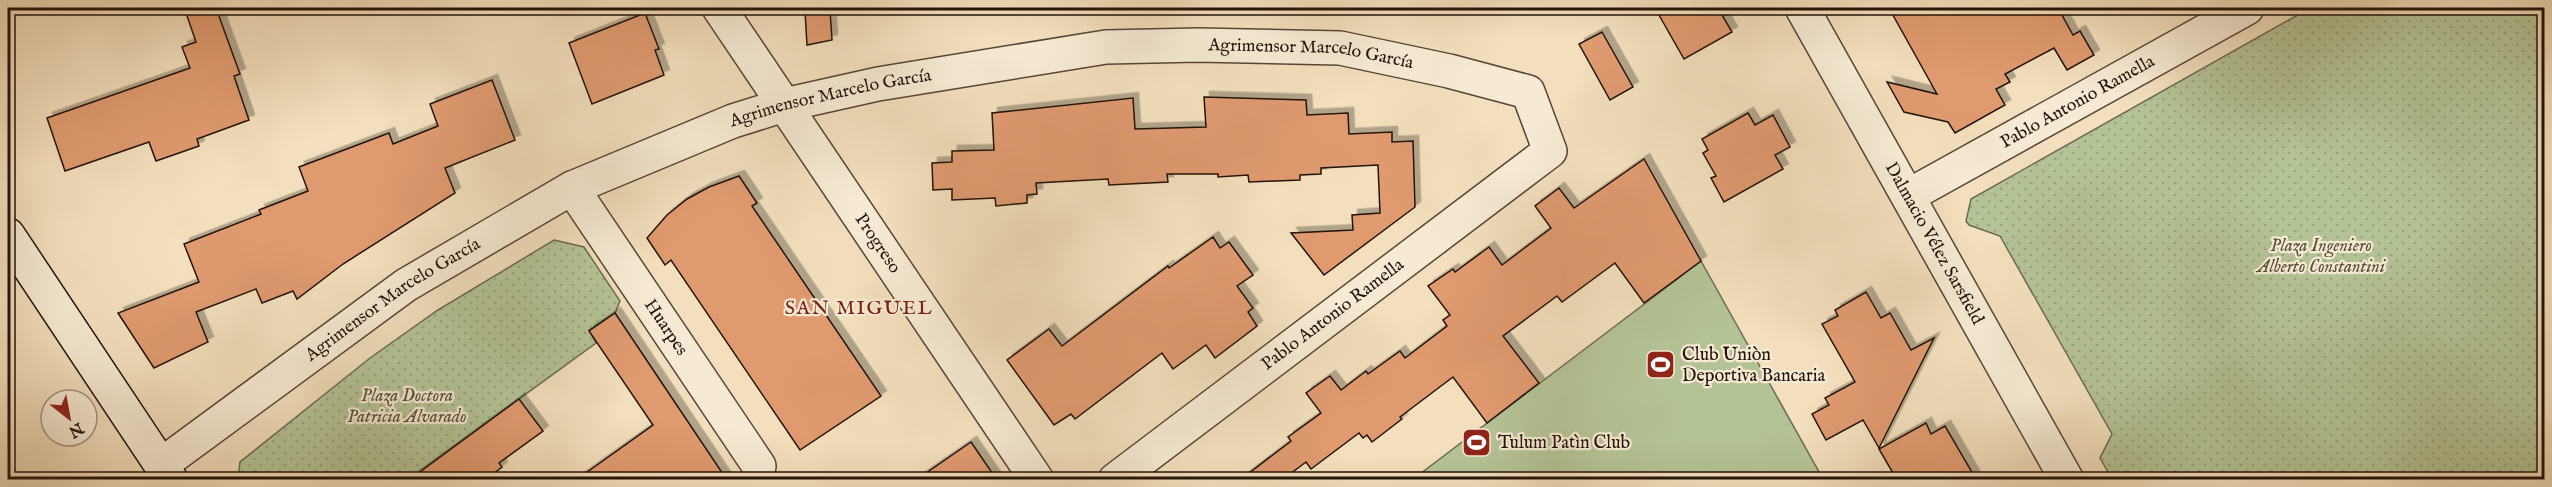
<svg xmlns="http://www.w3.org/2000/svg" width="2552" height="487" font-family="'IM FELL English',serif">
<style>
.green{fill:url(#green-dots);stroke:#6c6a50;stroke-width:1.5}
.pitch{fill:#b4c396;stroke:#6c6a50;stroke-width:1.5}
.building{fill:#e09a6f;stroke:#231209;stroke-width:1.5;filter:url(#shadow)}
.lines{fill:none;stroke-linecap:round;stroke-linejoin:round}
.minor-casing{stroke:#574536;stroke-width:36}
.secondary-casing{stroke:#231209;stroke-width:36}
.minor{stroke:#f7ead4;stroke-width:33}
.secondary{stroke:#f7ead4;stroke-width:33}
.labels{text-anchor:middle;dominant-baseline:central;stroke-width:4.5;stroke-linejoin:round;paint-order:stroke}
.street-label{font-size:18px;fill:#231209;stroke:#f7ead4}
.park-label{font-size:18px;font-style:italic;fill:#56503a;stroke:#f7ead4}
.poi-label{font-size:18px;fill:#231209;stroke:#f7ead4;text-anchor:start}
.neighbourhood-label{font-size:20px;letter-spacing:1.5px;fill:#7a1f14;stroke:#f7ead4}
</style>
<defs>
<pattern id="green-dots" width="8" height="8" patternUnits="userSpaceOnUse" patternTransform="scale(1.5)"><rect width="8" height="8" fill="#b4c396"/><path d="M2 2h.1M6 6h.1" fill="none" stroke="#9aa680" stroke-width="1.8" stroke-linecap="round"/></pattern>
<filter id="shadow"><feDropShadow dx="5.5" dy="-5.5" stdDeviation="0" flood-color="#0004"/></filter>
</defs>
<rect width="100%" height="100%" fill="#f3dfbd"/>
<filter id="stains"><feTurbulence type="fractalNoise" baseFrequency=".00333" numOctaves="4"/><feColorMatrix values="0 0 0 0 .2 0 0 0 0 .09 0 0 0 0 .02 0 0 0 .5 -.17"/></filter>
<radialGradient id="worn" r=".72"><stop offset=".6" stop-color="#630" stop-opacity="0"/><stop offset="1" stop-color="#630" stop-opacity=".3"/></radialGradient>
<g class="green">
<polygon points="2310,8 2544,8 2544,479 2112,479 2100,458 2112,434 2000,236 1969,225 1966,221 1971,199"/>
<polygon points="554,240 584,247 620,301 615,313 589,330 596,343 409,479 238,480 240,462 370,358 438,310"/>
</g>
<polygon class="pitch" points="1701,261 1823,479 1412,480"/>
<g class="building">
<polygon points="202,8 216,8 240,74 234,76 249,120 197,139 199,146 156,161 149,142 65,171 47,118 190,68 182,47 196,42 186,13"/>
<polygon points="1655,8 1718,8 1732,32 1684,59"/>
<polygon points="1889,8 2058,8 2073,35 2080,31 2094,55 2067,70 2054,48 2005,74 2010,82 1996,89 2005,105 1955,133 1948,122 1904,112 1887,82 1937,94"/>
<polygon points="830,10 832,40 807,45 805,11"/>
<polygon points="645,13 659,49 655,50 664,75 592,104 569,43"/>
<polygon points="1602,32 1633,87 1610,100 1579,44"/>
<polygon points="492,80 515,140 445,168 455,193 343,264 297,299 293,291 262,303 256,289 196,312 208,342 154,368 118,313 199,282 184,244 261,214 259,210 308,191 299,167 389,133 393,144 438,126 430,104"/>
<polygon points="1204,97 1306,100 1307,115 1348,113 1349,134 1392,132 1392,142 1413,141 1415,207 1324,275 1291,233 1353,230 1352,215 1380,213 1378,165 1321,168 1321,174 1300,175 1300,180 1249,182 1248,175 1218,177 1218,174 1167,174 1168,182 1109,185 1108,179 1036,183 1037,194 1027,195 1027,203 996,206 995,198 952,200 952,189 933,190 932,163 952,162 952,151 994,150 992,113 1133,98 1135,129 1206,127"/>
<polygon points="1748,113 1755,125 1773,115 1790,147 1775,155 1783,169 1724,202 1711,178 1716,176 1703,153 1708,150 1702,139"/>
<polygon points="1644,159 1701,261 1644,303 1615,263 1562,302 1557,296 1503,336 1539,383 1487,423 1453,377 1400,417 1402,419 1372,442 1367,435 1363,438 1359,433 1311,469 1306,462 1282,480 1240,480 1291,441 1288,437 1321,413 1306,393 1330,376 1341,390 1366,371 1368,374 1400,351 1405,358 1447,326 1443,320 1450,315 1428,286 1453,269 1455,272 1489,247 1502,265 1551,228 1535,206 1559,188 1574,208"/>
<polygon points="739,176 757,203 752,206 881,396 800,450 671,260 665,265 647,238 667,215 687,199 709,187"/>
<polygon points="1213,237 1220,248 1229,242 1253,275 1237,286 1253,308 1248,312 1257,326 1215,358 1206,345 1173,369 1162,353 1075,419 1071,414 1054,425 1007,360 1049,329 1062,346 1168,266 1169,268"/>
<polygon points="1866,292 1881,318 1890,313 1911,350 1934,338 1879,448 1863,420 1826,440 1812,414 1829,405 1825,398 1855,382 1822,324 1838,316 1835,310"/>
<polygon points="615,313 727,480 576,480 653,425 589,331"/>
<polygon points="519,399 543,431 499,463 502,467 485,480 409,480"/>
<polygon points="1926,423 1931,434 1945,426 1976,479 1897,480 1879,449"/>
<polygon points="971,442 997,480 916,480"/>
</g>
<g class="lines">
<defs>
<g id="minor">
<path id="s1" d="M719,8L1037,480"/>
<path id="s2" d="M1802,8L2067,480"/>
<path id="s3" d="M572,188L759,466"/>
<path id="s4" d="M1908,196L2247,8"/>
<path id="s5" d="M161,465L406,285L572,188L733,121L784,105L878,84L1106,47L1198,45L1340,48L1449,71L1528,92L1550,151L1115,480"/>
</g>
<polyline id="secondary" points="8,235 171,480"/>
</defs>
<use href="#minor" class="minor-casing"/>
<use href="#secondary" class="secondary-casing"/>
<use href="#minor" class="minor"/>
<use href="#secondary" class="secondary"/>
</g>
<defs>
<symbol id="stadium-square" viewBox="-11 -11 22 22"><rect x="-9" y="-9" width="18" height="18" rx="4" fill="#8f2418" stroke="#f7ead4"/><path d="M0-5a6.5 5 0 1 0 0 10a6.5 5 0 1 0 0-10ZM-3.5-1.8h7v3.6h-7Z" fill="#fff"/></symbol>
</defs>
<g fill-rule="evenodd">
<use href="#stadium-square" x="1644" y="348" width="33" height="33"/>
<use href="#stadium-square" x="1460" y="426" width="33" height="33"/>
</g>
<g class="labels">
<g class="street-label">
<text stroke="none"><textPath href="#s5" startOffset="1257">Agrimensor Marcelo García</textPath></text>
<text stroke="none"><textPath href="#s5" startOffset="771">Agrimensor Marcelo García</textPath></text>
<text stroke="none"><textPath href="#s4" startOffset="194">Pablo Antonio Ramella</textPath></text>
<text stroke="none"><textPath href="#s1" startOffset="284">Progreso</textPath></text>
<text stroke="none"><textPath href="#s2" startOffset="270">Dalmacio Vélez Sarsfield</textPath></text>
<text stroke="none"><textPath href="#s5" startOffset="285">Agrimensor Marcelo García</textPath></text>
<text transform="translate(1333 315) rotate(-37)">Pablo Antonio Ramella</text>
<text stroke="none"><textPath href="#s3" startOffset="168">Huarpes</textPath></text>
</g>
<g class="park-label">
<text x="2321" y="246">Plaza Ingeniero<tspan x="2321" dy="21">Alberto Constantini</tspan></text>
<text x="407" y="396">Plaza Doctora<tspan x="407" dy="21">Patricia Alvarado</tspan></text>
</g>
<g class="poi-label">
<text x="1682" y="355">Club Uniòn<tspan x="1682" dy="21">Deportiva Bancaria</tspan></text>
<text x="1498" y="443">Tulum Patìn Club</text>
</g>
<g class="neighbourhood-label">
<text x="859" y="308">SAN MIGUEL</text>
</g>
</g>
<rect width="2552" height="487" fill="none" stroke="#f3dfbd" stroke-width="30"/>
<rect x="9" y="9" width="2534" height="469" fill="none" stroke="#231209" stroke-width="3"/>
<rect x="15" y="15" width="2522" height="457" fill="none" stroke="#231209" stroke-width="1.5"/>
<g transform="translate(69 418) rotate(149)"><circle r="28" fill="#f7ead4" stroke="#a29483" stroke-width="1.5"/>
<path d="M0-4.5L10 22L0 15L-10 22Z" fill="#8f2418"/>
<text y="-9" font-size="16" font-weight="bold" text-anchor="middle" fill="#231209">N</text>
</g>
<rect width="100%" height="100%" filter="url(#stains)"/>
<rect width="100%" height="100%" fill="url(#worn)"/>
</svg>
